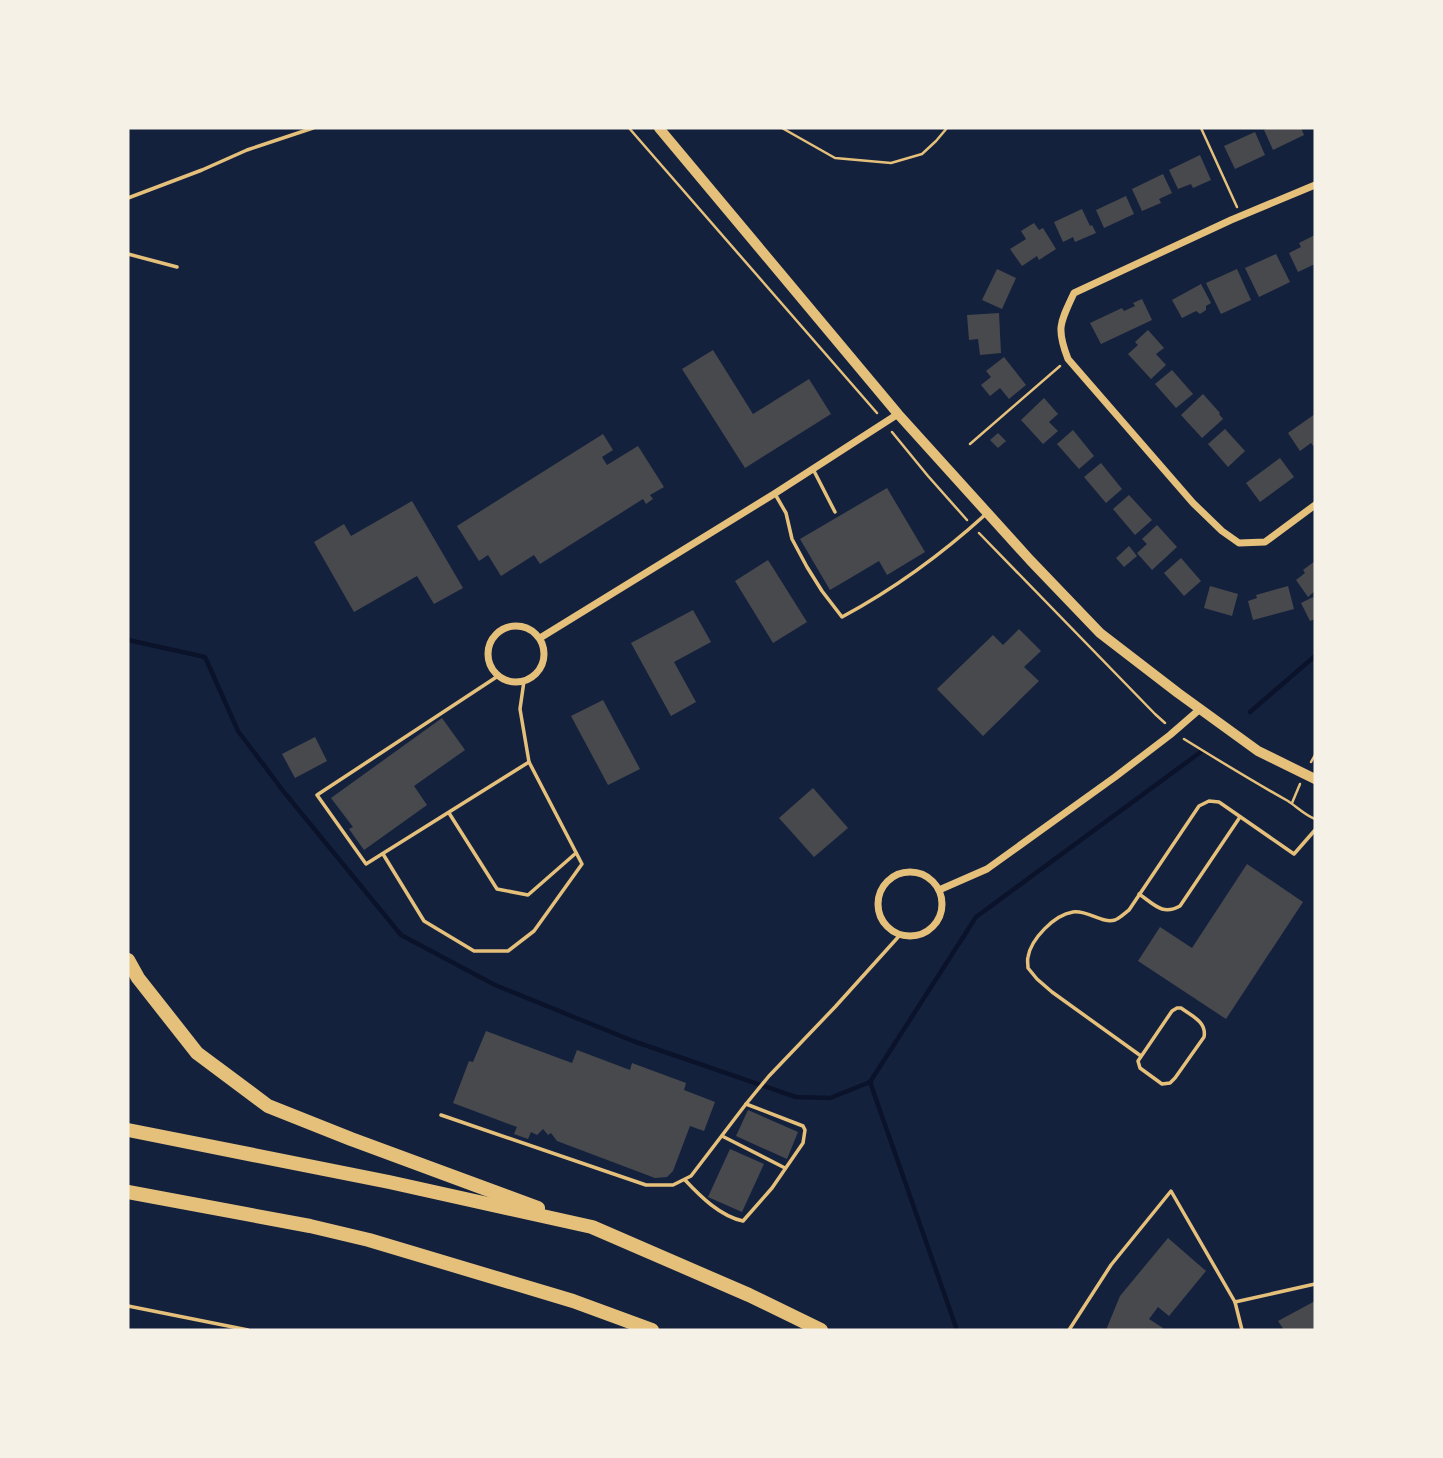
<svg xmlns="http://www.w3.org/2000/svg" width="1443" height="1458" font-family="'IBM Plex Sans',sans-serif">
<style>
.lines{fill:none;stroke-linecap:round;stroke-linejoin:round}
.stream{stroke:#0b132b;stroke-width:4.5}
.building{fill:#48494c}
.path{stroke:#e5c07b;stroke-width:2.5}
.service{stroke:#e5c07b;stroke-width:3.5}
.minor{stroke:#e5c07b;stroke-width:7}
.secondary{stroke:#e5c07b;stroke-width:10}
.motorway{stroke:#e5c07b;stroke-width:14}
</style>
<rect width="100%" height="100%" fill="#14213d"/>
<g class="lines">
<g class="stream">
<polyline points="128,640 205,657 238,731 284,792 401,935 495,985 633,1041 796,1097 830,1098 870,1082"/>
<polyline points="1250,712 1315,656"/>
<polyline points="870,1082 976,917 1202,751"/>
<polyline points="870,1082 957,1330"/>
</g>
</g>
<g class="building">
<polygon points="1270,128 1301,128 1304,135 1273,150 1264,130"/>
<polygon points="1255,132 1265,155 1235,169 1224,146"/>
<polygon points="1200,155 1211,180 1193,188 1191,184 1178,189 1169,170"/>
<polygon points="1163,174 1172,193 1159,199 1161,203 1142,211 1132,189"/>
<polygon points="1126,196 1134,214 1104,228 1096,210"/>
<polygon points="1082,209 1090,226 1092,225 1096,233 1075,242 1073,237 1063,242 1054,222"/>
<polygon points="1034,223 1039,230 1043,228 1056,249 1039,260 1037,256 1022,266 1010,249 1026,239 1021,231"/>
<polygon points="1315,235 1315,264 1298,272 1289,253 1301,247 1299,243"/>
<polygon points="1276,254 1290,282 1259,297 1245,268"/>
<polygon points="997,269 1016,278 1002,309 982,300"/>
<polygon points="1237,269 1251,300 1221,314 1206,283"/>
<polygon points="1201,284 1211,303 1206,306 1206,310 1200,314 1196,311 1182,318 1172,300"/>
<polygon points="1142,299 1152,320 1101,344 1090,323 1122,308 1124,311 1135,306 1133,303"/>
<polygon points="999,313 1001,353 980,355 978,339 969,340 967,315"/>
<polygon points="1148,330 1164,348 1156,354 1166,365 1151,379 1128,354 1138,345 1135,342"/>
<polygon points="713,350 753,414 809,379 831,414 745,468 682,369"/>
<polygon points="1004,357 1026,385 1009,399 1000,388 990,396 981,385 991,377 986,371"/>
<polygon points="1172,370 1193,394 1176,408 1155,384"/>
<polygon points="1203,394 1220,413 1219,414 1223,419 1202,438 1181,415"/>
<polygon points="1044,398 1058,414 1049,422 1058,431 1043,444 1021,420"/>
<polygon points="1315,414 1315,448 1311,443 1300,451 1288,433"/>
<polygon points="1225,429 1245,451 1228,467 1208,444"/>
<polygon points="1073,430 1094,456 1079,469 1057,444"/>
<polygon points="998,433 1006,441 998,448 990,440"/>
<polygon points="603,434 613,450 602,457 607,465 638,446 664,487 650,495 653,499 646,504 643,499 540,564 534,555 501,576 488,555 479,561 457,526"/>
<polygon points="1280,458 1294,477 1260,502 1246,483"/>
<polygon points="1101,463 1122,489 1106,503 1084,477"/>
<polygon points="887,488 925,552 887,575 879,561 830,590 800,539"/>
<polygon points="1129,495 1152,520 1135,535 1113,509"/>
<polygon points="412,501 463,588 434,604 417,576 354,612 314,542 344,524 351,536"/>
<polygon points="1157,525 1177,547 1152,570 1137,553 1147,544 1142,539"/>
<polygon points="1129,546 1137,556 1124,567 1116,558"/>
<polygon points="1181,558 1201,581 1184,596 1164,573"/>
<polygon points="768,560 807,622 773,643 735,581"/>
<polygon points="1315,561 1315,591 1308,597 1296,580 1305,573 1303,570"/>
<polygon points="1210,586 1238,594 1232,616 1204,608"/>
<polygon points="1288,586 1294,609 1253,620 1248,601 1257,598 1256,595"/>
<polygon points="1313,597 1315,602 1315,619 1310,621 1301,603"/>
<polygon points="693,610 711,642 674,662 696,702 671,716 631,643"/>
<polygon points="1019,629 1041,651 1024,667 1039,681 983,736 937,689 993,635 1003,645"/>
<polygon points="603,700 640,769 608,785 571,716"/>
<polygon points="442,718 465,750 414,786 427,805 364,850 349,829 353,827 331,798"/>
<polygon points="315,737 327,761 295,778 282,754"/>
<polygon points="813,788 848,828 814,857 779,818"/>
<polygon points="1247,864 1303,902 1226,1019 1138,961 1160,927 1192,948"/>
<polygon points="486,1031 572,1063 577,1050 630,1070 632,1063 686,1083 684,1090 715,1102 704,1131 690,1126 673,1171 667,1177 655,1178 557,1141 551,1133 548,1135 543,1129 537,1135 531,1132 528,1139 514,1134 517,1127 453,1103 469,1061 473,1062"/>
<polygon points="748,1110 798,1132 787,1159 736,1136"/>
<polygon points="730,1149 764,1164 742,1212 708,1197"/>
<polygon points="1168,1238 1206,1271 1169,1316 1158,1307 1149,1319 1163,1328 1162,1330 1106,1330 1120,1296"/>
<polygon points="1315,1301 1315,1330 1284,1330 1278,1321"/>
</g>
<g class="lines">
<g class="path">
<polyline points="629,128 877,413"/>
<polyline points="782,128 835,158 891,163 922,154 936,141 947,128"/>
<polyline points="1201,128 1237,207"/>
<polyline points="892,432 928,476 967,520"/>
<polyline points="970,444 1060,366"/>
<polyline points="979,533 1155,714 1165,723"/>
<path d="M1184,739C1218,760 1252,781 1288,801C1297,807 1305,815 1315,819"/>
<polyline points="1311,762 1315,755"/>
<polyline points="1292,803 1300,784"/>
</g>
<g class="service">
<polyline points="128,198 202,170 247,150 313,128"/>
<polyline points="128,254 177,267"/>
<polyline points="814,471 835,512"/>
<path d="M775,494L786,513L792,539L807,567L822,591L842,617C894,589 942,554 986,514"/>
<polyline points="498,676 317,795 366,864 529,762 520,709 524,681"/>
<polyline points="449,813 497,889 528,895 576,853"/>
<polyline points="383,854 424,921 474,951 508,951 534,931 582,864 529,762"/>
<path d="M1139,894C1154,904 1162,916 1180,906L1240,817"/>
<path d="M1177,1008H1181C1192,1016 1207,1022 1204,1037L1175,1078L1170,1083L1162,1084L1140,1068L1138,1061L1172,1011Z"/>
<path d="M1141,1056L1052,992L1037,979L1028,968C1028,964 1027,960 1028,957C1031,939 1054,915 1073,912C1088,910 1102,924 1115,920C1120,918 1125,913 1129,910L1199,806L1209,801L1219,802L1294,854L1315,830"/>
<polyline points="441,1115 646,1185 673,1185 691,1176 746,1104 769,1076 835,1007 900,935"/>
<polyline points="722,1136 785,1168"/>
<path d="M685,1180C701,1197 720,1216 743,1221L772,1188L803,1143L805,1130L803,1126L746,1104"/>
<polyline points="1235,1302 1315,1284"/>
<polyline points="128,1306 248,1330"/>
<polyline points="1069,1330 1111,1265 1171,1191 1235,1302 1242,1330"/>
</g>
<g class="minor">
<path d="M1315,185L1231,220L1074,293C1060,323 1056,328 1068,359L1193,503L1222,531L1239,543L1265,542L1315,505"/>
<circle cx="516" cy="654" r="28"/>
<polyline points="540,638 774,494 898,414"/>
<circle cx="910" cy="904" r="32"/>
<polyline points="939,890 987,869 1115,777 1170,735 1200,709"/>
</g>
<polyline class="secondary" points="659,128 898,414 1030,560 1100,633 1178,693 1258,751 1315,779"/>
<g class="motorway">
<polyline points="128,960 138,978 197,1053 268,1106 351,1139 538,1208"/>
<polyline points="128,1130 389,1182 592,1227 749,1295 821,1330"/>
<polyline points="128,1192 310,1226 369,1240 573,1301 652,1330"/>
</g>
</g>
<rect width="1443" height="1458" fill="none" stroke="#f6f1e7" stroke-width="259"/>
</svg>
